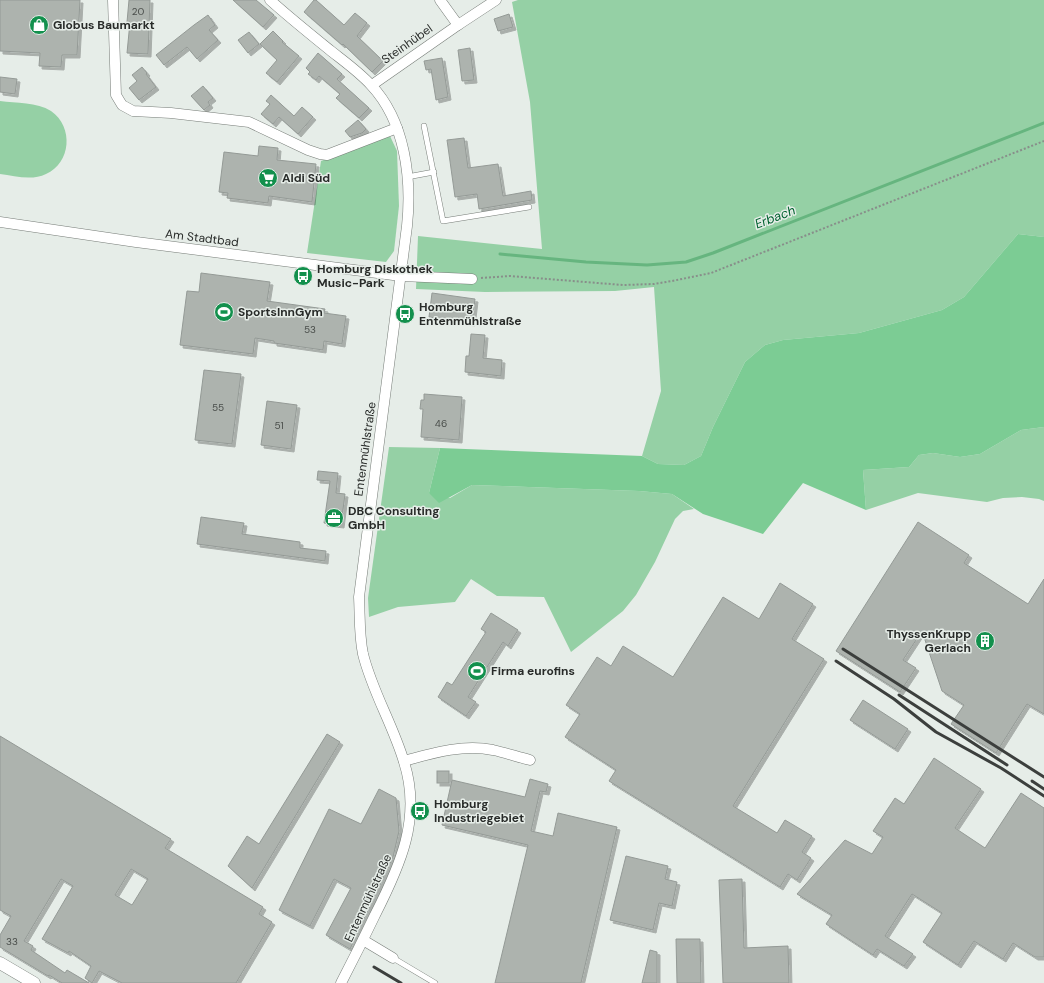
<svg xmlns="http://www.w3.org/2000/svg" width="1044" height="983" font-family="'DM Sans',sans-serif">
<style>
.green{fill:#95d0a5}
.forest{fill:#7ccc94}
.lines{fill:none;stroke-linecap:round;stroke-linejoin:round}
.stream{stroke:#66b57f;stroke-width:3}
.building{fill:#adb3ae;stroke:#949a96;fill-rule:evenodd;filter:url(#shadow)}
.service-casing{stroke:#767c77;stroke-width:6}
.minor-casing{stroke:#767c77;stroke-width:11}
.tertiary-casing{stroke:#767c77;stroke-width:13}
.path{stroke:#888e8a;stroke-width:2;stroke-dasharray:2 2;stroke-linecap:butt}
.service{stroke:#fff;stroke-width:5}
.minor{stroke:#fff;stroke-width:10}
.tertiary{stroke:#fff;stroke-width:12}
.rail{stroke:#3c3f3d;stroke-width:3}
.labels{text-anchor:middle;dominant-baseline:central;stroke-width:3;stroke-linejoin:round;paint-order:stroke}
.number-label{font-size:10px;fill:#494d4a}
.poi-label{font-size:12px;font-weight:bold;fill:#282b29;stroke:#e6ede8;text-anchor:start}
.street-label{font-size:12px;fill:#282b29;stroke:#e6ede8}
.water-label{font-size:13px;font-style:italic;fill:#006230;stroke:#e6ede8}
</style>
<defs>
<filter id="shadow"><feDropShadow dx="3" dy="3" stdDeviation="0" flood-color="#0004"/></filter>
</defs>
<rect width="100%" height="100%" fill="#e6ede8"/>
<g class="green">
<polygon points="518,0 1044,0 1044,237 1018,234 964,297 942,310 859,333 783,340 765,345 745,362 713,427 701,456 684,465 658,464 642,456 661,391 654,287 615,291 485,292 416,289 418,236 542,249 530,102 512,2"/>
<path d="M0,101C16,103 37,102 51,111C74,127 71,163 46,174C32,181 15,176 0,174Z"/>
<polygon points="390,136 397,151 399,206 394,251 386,262 307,253 321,161"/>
<polygon points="1044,427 1044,501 1039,499 1022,497 1003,498 987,502 918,493 866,510 863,470 909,467 919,455 933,453 960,457 980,454 1021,430"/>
<polygon points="389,447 440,448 429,493 450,498 472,485 639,491 672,494 694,509 683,511 675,519 655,562 636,595 623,611 571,652 544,597 497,596 471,579 455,602 398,607 369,617 368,598"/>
</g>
<polygon class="forest" points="1018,234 1044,237 1044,427 1021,430 980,454 960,457 933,453 919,455 909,467 863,470 866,510 803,483 763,534 703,514 672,494 639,491 472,485 439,503 429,493 440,448 642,456 658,464 684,465 701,456 713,427 745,362 765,345 783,340 859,333 942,310 964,297"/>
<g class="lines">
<polyline class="stream" points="500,254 586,262 647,265 686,262 713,253 1044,123"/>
</g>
<g class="building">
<polygon points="0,0 80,0 77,55 62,55 61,67 39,66 40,53 0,51"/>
<polygon points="129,0 150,0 148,54 127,53 130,22 127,22"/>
<polygon points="233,0 256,0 274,15 263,27"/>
<polygon points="314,0 316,0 344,25 355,13 367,23 357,36 383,61 372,72 343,44 342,45 304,12"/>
<polygon points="509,14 513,27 498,31 494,19"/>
<polygon points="208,15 215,25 209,30 218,40 197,59 187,47 164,65 156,55 194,25"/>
<polygon points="273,31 283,41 282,42 299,56 277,82 266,73 277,60 260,44"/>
<polygon points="249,32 259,44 248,53 238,40"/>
<polygon points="470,48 474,80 462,81 458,50"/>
<polygon points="318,53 342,74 337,79 369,108 359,118 336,98 340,94 319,76 316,80 308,74 310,72 306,68"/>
<polygon points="442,58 448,97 436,100 431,69 426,70 424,61"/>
<polygon points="142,67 147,73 146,74 156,87 139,100 129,88 137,81 132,75"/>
<polygon points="0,77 17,79 15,94 0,92"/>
<polygon points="203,86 213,98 208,102 210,105 204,110 191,96"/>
<polygon points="271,95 294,116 302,107 313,117 298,134 279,117 273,124 261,114 270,104 266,101"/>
<polygon points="358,120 366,129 362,133 350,137 345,131"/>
<polygon points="464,138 468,168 498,164 503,196 531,191 532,200 479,209 477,194 455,197 447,140"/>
<polygon points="259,146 278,148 277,160 316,164 312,202 269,196 268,203 227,198 228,193 219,192 224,152 258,156"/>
<polygon points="201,273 270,282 267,301 325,309 324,313 346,316 342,344 324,341 323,350 274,343 274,341 255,338 253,354 180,345 187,291 199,292"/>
<polygon points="432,293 475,299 472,323 429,317"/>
<polygon points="471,334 485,335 483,358 502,360 501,376 465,372 466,356 469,356"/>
<polygon points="204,370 241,374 232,444 195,440"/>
<polygon points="424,394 462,397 459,440 421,437 423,409 420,409 421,400 424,400"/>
<polygon points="267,401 297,405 291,449 261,445"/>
<polygon points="318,471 338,473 336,493 345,494 341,525 324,523 330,481 317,480"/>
<polygon points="201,517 244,523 242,534 300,542 300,548 326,551 325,561 197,544"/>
<polygon points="918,522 969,555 964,563 1028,604 1044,579 1044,714 1027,704 996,753 951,724 964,705 942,691 922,631 903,660 916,668 900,692 836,651"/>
<polygon points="780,583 813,604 792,639 824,659 733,806 777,833 785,820 812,836 802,852 811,858 797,880 788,874 780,887 609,781 616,770 565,737 580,714 566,705 597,657 611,666 623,646 673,677 723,597 759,619"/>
<polygon points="491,613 518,630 508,646 503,642 468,697 476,702 466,716 438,697 447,682 452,685 486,632 481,629"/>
<polygon points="863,700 908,729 895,749 850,720"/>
<polygon points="327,734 340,742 252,888 228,866 247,836 259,844"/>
<path d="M0,736L171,839L165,848L263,907L259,914L272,922L236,983H122L99,971L92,983L85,978L91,966L69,951L68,953L42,939L73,886L61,879L24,941L33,946L31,950L65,973L67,970L89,983H62L49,975L48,976L0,947V935L11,916L0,910ZM131,869L148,879L132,905L115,895Z"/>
<polygon points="934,758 981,789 955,828 985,848 1021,793 1044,808 1044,957 1035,957 1013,943 1003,959 974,941 958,965 923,942 942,913 912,894 885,936 913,954 904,966 877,949 873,955 826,924 832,915 797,894 845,840 872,854 883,837 873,831 895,798 904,804"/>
<rect x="437" y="771" width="12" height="12"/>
<polygon points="530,779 548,784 546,792 540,791 531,831 553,836 558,813 617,827 581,983 495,983 528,845 442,825 452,780 525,797"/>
<polygon points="379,789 396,798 399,831 393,857 350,949 326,935 351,888 334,879 310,926 279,910 329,809 361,824"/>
<polygon points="626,856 668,866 665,879 677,882 672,906 659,903 653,930 610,920"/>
<polygon points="742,879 744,948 788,946 789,983 723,983 719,880"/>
<polygon points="676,939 700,939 701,983 677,983"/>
<polygon points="650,950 657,952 657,983 642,983"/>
</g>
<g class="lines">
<defs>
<g id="service">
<polyline points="424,126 443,221 529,207"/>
<polyline points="407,177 434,172"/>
<polyline points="393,958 435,983"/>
</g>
<g id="minor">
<polyline points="113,0 116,95 122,105 133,111 171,113 249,122 308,150 320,154 327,155 397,128"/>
<path d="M270,0C290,18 310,34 331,51C345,62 359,72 371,85C405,121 412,178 407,226L359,597C360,615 359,635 363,654C372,691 393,725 404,762C422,818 400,866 375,915C364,938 353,960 341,983"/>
<polyline points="440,0 458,25"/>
<polyline points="372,85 458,25 496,0"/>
<polyline points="0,222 136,242 401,276 472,279"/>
<path d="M404,761C433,753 463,744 493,750C506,753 518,757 530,760"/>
<polyline points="363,940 393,958"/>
</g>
<polyline id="tertiary" points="0,963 34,983"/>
</defs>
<use href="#service" class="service-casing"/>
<use href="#minor" class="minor-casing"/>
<use href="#tertiary" class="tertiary-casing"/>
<polyline class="path" points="481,278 510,276 623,285 654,284 672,281 711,273 1044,141"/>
<use href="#service" class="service"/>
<use href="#minor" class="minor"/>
<use href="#tertiary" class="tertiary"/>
<g class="rail">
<polyline points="843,649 1044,777"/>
<polyline points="836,661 894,699 936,732 1001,768 1044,796"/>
<polyline points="899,695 1007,765"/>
<polyline points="1032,781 1044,789"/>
<polyline points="374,967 401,983"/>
</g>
</g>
<defs>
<symbol id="shop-disc" viewBox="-11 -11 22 22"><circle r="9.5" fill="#13904d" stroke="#e6ede8"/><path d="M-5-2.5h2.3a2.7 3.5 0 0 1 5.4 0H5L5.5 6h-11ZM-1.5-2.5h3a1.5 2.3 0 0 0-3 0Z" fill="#fff"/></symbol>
<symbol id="supermarket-disc" viewBox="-11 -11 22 22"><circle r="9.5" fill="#13904d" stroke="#e6ede8"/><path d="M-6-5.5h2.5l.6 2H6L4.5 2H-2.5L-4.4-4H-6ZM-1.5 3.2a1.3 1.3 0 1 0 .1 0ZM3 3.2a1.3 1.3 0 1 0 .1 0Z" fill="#fff"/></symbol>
<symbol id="bus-disc" viewBox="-11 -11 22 22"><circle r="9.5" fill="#13904d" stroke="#e6ede8"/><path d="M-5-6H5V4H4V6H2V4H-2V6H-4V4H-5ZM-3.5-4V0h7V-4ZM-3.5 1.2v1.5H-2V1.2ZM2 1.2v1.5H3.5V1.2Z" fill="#fff"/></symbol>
<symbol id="stadium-disc" viewBox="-11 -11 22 22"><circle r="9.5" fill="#13904d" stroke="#e6ede8"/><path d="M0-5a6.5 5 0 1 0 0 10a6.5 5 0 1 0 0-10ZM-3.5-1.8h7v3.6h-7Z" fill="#fff"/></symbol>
<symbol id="office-disc" viewBox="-11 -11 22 22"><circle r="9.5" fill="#13904d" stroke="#e6ede8"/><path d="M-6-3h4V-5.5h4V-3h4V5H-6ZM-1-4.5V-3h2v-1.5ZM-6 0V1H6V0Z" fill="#fff"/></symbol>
<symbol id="building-disc" viewBox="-11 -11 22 22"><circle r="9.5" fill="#13904d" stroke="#e6ede8"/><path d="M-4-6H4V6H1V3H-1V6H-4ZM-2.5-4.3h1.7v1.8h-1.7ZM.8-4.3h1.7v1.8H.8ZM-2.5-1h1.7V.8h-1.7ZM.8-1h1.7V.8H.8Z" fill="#fff"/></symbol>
</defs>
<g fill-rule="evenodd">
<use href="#shop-disc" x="28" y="14" width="22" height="22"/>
<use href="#supermarket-disc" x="257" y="167" width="22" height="22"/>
<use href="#bus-disc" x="292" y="265" width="22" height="22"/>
<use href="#stadium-disc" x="213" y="301" width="22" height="22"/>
<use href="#bus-disc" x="394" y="303" width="22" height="22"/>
<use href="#office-disc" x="323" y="507" width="22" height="22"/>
<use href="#building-disc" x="974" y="630" width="22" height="22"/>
<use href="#stadium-disc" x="466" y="660" width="22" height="22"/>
<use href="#bus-disc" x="409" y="800" width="22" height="22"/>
</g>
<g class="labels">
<g class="number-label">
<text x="138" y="11">20</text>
<text x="310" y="329">53</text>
<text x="218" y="407">55</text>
<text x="441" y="423">46</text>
<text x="279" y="425">51</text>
<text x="12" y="941">33</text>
</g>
<g class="poi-label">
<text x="53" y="25">Globus Baumarkt</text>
<text x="282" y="178">Aldi Süd</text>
<text x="317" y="269">Homburg Diskothek<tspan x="317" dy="14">Music-Park</tspan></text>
<text x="419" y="307">Homburg<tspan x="419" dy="14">Entenmühlstraße</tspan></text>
<text x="238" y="312">SportsInnGym</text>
<text x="348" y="511">DBC Consulting<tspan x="348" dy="14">GmbH</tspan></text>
<text x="971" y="634" text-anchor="end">ThyssenKrupp<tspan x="971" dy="14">Gerlach</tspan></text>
<text x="491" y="671">Firma eurofins</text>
<text x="434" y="804">Homburg<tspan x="434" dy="14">Industriegebiet</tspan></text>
</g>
<g class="street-label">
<text transform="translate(407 44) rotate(-35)">Steinhübel</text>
<text transform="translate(202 238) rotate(7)">Am Stadtbad</text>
<text transform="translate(365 449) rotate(-82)">Entenmühlstraße</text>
<text transform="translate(368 898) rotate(-65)">Entenmühlstraße</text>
</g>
<g class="water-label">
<text transform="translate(775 217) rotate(-21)">Erbach</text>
</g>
</g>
</svg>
